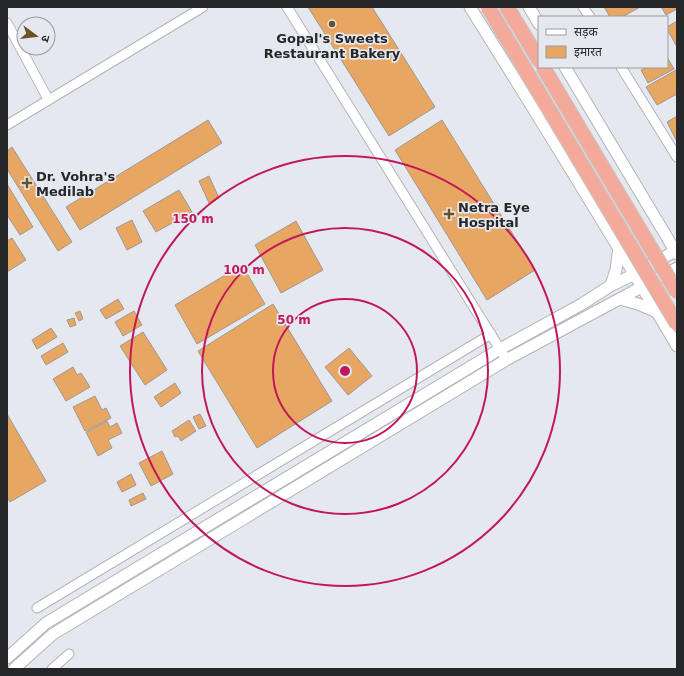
<svg xmlns="http://www.w3.org/2000/svg" width="684" height="676" font-family="'DejaVu Sans','Noto Sans Devanagari',sans-serif">
<style>
.building{fill:#e8a663;stroke:#9e9894}
.lines{fill:none;stroke-linecap:round;stroke-linejoin:round}
.minor-casing{stroke:#b2b4ba;stroke-width:11}
.tertiary-casing{stroke:#b2b4ba;stroke-width:13}
.trunk-casing{stroke:#c7c7c7;stroke-width:16}
.minor{stroke:#fff;stroke-width:9}
.tertiary{stroke:#fff;stroke-width:11}
.trunk{stroke:#f4aa9a;stroke-width:14}
.trunk-bridge-casing{stroke:#c7c7c7;stroke-width:16;stroke-linecap:butt}
.trunk-bridge{stroke:#f4aa9a;stroke-width:14}
.ring{fill:none;stroke:#c2185b;stroke-width:2}
.poi-dot{fill:#6b5223;stroke:#e5e8ef;stroke-width:1.5}
.labels{text-anchor:middle;dominant-baseline:central;stroke-width:3.5;stroke-linejoin:round;paint-order:stroke}
.poi-label{font-size:13px;font-weight:bold;fill:#262729;stroke:#e5e8ef;text-anchor:start}
.centre{fill:#c2185b;stroke:#e5e8ef;stroke-width:2}
.ring-label{font-size:12px;text-anchor:middle;font-weight:bold;fill:#c2185b;stroke:#e5e8ef;stroke-width:3.5;stroke-linejoin:round;paint-order:stroke}
</style>
<rect width="100%" height="100%" fill="#e5e8ef"/>
<g class="building">
<polygon points="308,7 372,7 435,107 389,136"/>
<polygon points="604,7 640,7 622,17 610,17"/>
<polygon points="663,7 677,7 677,9 666,15 662,8"/>
<polygon points="677,21 677,47 667,29 667,27"/>
<polygon points="667,57 674,69 648,83 641,70 647,67 667,67"/>
<polygon points="676,70 677,73 677,94 657,105 646,87"/>
<polygon points="677,116 677,139 676,140 667,122"/>
<polygon points="208,120 222,143 80,230 66,207"/>
<polygon points="442,120 535,270 487,300 395,150"/>
<polygon points="12,147 72,242 58,251 7,169 7,151"/>
<polygon points="209,176 219,198 209,203 199,181"/>
<polygon points="7,184 33,227 20,235 7,215"/>
<polygon points="179,190 192,212 156,232 143,211"/>
<polygon points="132,220 142,242 127,250 116,228"/>
<polygon points="296,221 323,270 281,293 255,245"/>
<polygon points="12,238 26,260 7,272 7,241"/>
<polygon points="242,265 265,304 197,344 175,305"/>
<polygon points="118,299 124,309 106,319 100,310"/>
<polygon points="273,304 332,401 257,448 198,351"/>
<polygon points="80,311 83,319 79,321 75,313"/>
<polygon points="134,311 142,325 123,336 115,322"/>
<polygon points="74,318 76,325 70,327 67,320"/>
<polygon points="51,328 57,337 37,349 32,340"/>
<polygon points="143,332 167,370 145,385 120,346"/>
<polygon points="63,343 68,352 46,365 41,356"/>
<polygon points="349,348 372,376 348,395 325,367"/>
<polygon points="73,367 77,375 81,373 90,387 66,401 53,379"/>
<polygon points="175,383 181,393 161,407 154,397"/>
<polygon points="95,396 102,410 106,408 111,418 85,431 73,407"/>
<polygon points="7,414 46,481 10,502 7,497"/>
<polygon points="200,414 206,426 199,429 193,417"/>
<polygon points="189,420 196,431 181,441 178,436 175,437 172,431"/>
<polygon points="107,421 110,427 117,423 122,433 108,440 112,448 98,456 86,432"/>
<polygon points="162,451 173,474 151,486 139,463"/>
<polygon points="131,474 136,485 122,492 117,482"/>
<polygon points="143,493 146,499 131,506 129,500"/>
</g>
<g class="lines">
<defs>
<g id="minor">
<polyline points="287,7 503,354"/>
<polyline points="583,7 590,17"/>
<polyline points="7,23 48,99"/>
<polyline points="621,67 677,157"/>
<polyline points="7,125 203,7"/>
<polyline points="37,608 491,334"/>
<polyline points="52,669 69,654"/>
</g>
<g id="tertiary">
<path d="M470,7C540,119 610,232 677,346"/>
<polyline points="529,7 539,24"/>
<polyline points="565,67 677,254"/>
<polyline points="611,285 616,270 619,247"/>
<polyline points="620,299 638,304 657,312"/>
<polyline points="7,658 46,623 500,349 582,304 610,286 635,274 675,251"/>
<polyline points="14,669 53,634 506,360 677,268"/>
</g>
<polyline id="trunk" points="507,7 539,60"/>
</defs>
<use href="#minor" class="minor-casing"/>
<use href="#tertiary" class="tertiary-casing"/>
<use href="#trunk" class="trunk-casing"/>
<use href="#minor" class="minor"/>
<use href="#tertiary" class="tertiary"/>
<use href="#trunk" class="trunk"/>
<defs>
<g id="trunk-bridge">
<polyline points="488,7 677,324"/>
<polyline points="543,67 677,292"/>
</g>
</defs>
<use href="#trunk-bridge" class="trunk-bridge-casing"/>
<use href="#trunk-bridge" class="trunk-bridge"/>
</g>
<g class="ring">
<circle cx="345" cy="371" r="72"/>
<circle cx="345" cy="371" r="143"/>
<circle cx="345" cy="371" r="215"/>
</g>
<g class="poi-dot">
<circle cx="332" cy="24" r="4"/>
<path d="M25 177h4v4h4v4h-4v4h-4v-4h-4v-4h4z"/>
<path d="M447 208h4v4h4v4h-4v4h-4v-4h-4v-4h4z"/>
</g>
<g class="labels">
<g class="poi-label">
<text x="332" y="38" text-anchor="middle">Gopal's Sweets<tspan x="332" dy="15">Restaurant Bakery</tspan></text>
<text x="36" y="176">Dr. Vohra's<tspan x="36" dy="15">Medilab</tspan></text>
<text x="458" y="207">Netra Eye<tspan x="458" dy="15">Hospital</tspan></text>
</g>
</g>
<circle cx="345" cy="371" r="6" class="centre"/>
<g class="ring-label">
<text x="193" y="223">150 m</text>
<text x="244" y="274">100 m</text>
<text x="294" y="324">50 m</text>
</g>
<rect width="684" height="676" fill="none" stroke="#262729" stroke-width="16"/>
<rect x="538" y="16" width="130" height="52" fill="#e5e8ef" stroke="#999ba0"/>
<rect x="546" y="29" width="20" height="6" fill="#ffffff" stroke="#999ba0"/>
<text x="574" y="36" font-size="12" fill="#262729">सड़क</text>
<rect x="546" y="46" width="20" height="12" fill="#e8a663" stroke="#999ba0"/>
<text x="574" y="56" font-size="12" fill="#262729">इमारत</text>
<g transform="translate(36 36) rotate(105)"><circle r="19" fill="#e5e8ef" stroke="#999ba0"/>
<path d="M0-3L7 15L0 10L-7 15Z" fill="#6b5223"/>
<text y="-6" font-size="11" font-weight="bold" text-anchor="middle" fill="#262729">उ</text>
</g>
</svg>
